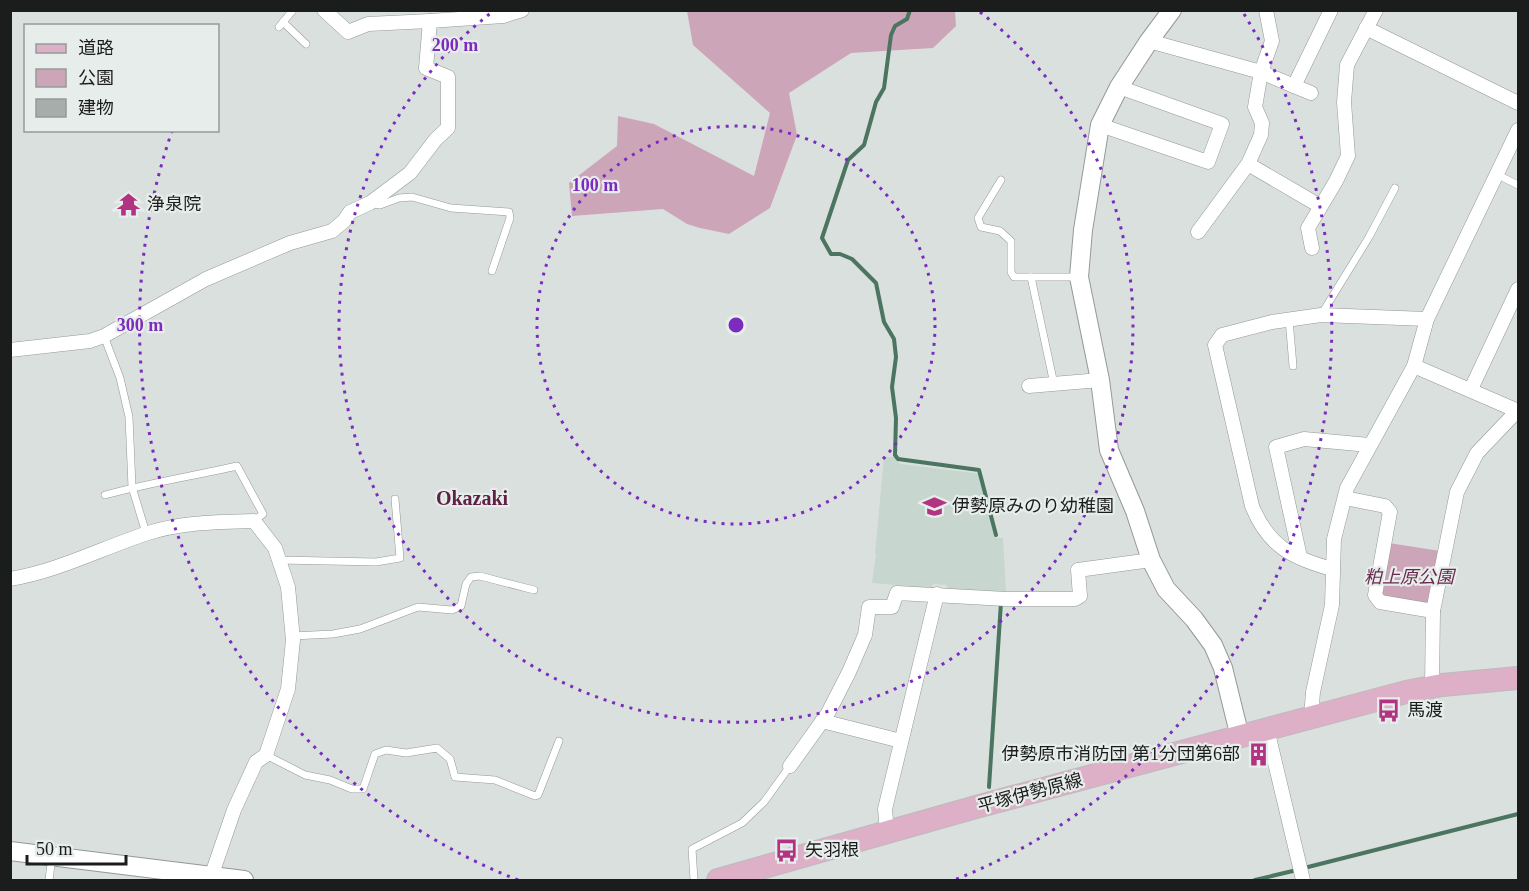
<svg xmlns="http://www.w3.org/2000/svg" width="1529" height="891" font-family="'Times New Roman','Noto Sans JP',serif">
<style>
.built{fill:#c7d6ce}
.green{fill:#cda5b9}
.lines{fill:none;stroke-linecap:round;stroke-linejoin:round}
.stream{stroke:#4b7461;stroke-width:4}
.building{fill:#a7adaa;stroke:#767c79;stroke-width:1.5}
.service-casing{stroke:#939996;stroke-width:8}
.minor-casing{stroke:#939996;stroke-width:15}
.tertiary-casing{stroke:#939996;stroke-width:20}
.primary-casing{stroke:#bbb;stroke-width:24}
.service{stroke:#fff;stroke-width:7}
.minor{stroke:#fff;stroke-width:14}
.tertiary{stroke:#fff;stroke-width:18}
.primary{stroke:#ddb0c8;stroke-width:22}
.ring{fill:none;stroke:#7b2cbf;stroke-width:3;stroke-dasharray:3 6}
.labels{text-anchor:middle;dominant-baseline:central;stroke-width:4.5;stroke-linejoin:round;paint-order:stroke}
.poi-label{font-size:18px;fill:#1b1d1c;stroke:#e7edea;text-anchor:start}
.park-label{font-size:18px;font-style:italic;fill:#69284e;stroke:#e7edea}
.street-label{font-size:18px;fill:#1b1d1c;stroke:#e7edea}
.neighbourhood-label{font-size:20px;font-weight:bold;fill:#5f2246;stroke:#e7edea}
.centre{fill:#7b2cbf;stroke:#e7edea;stroke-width:3}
.ring-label{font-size:18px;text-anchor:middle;font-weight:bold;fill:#7b2cbf;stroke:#e7edea;stroke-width:4.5;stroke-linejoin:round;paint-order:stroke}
</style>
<rect width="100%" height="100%" fill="#dae0dd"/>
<polygon class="built" points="884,457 894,457 900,464 981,474 996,538 1003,538 1006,593 947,589 947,585 933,584 932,588 872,583 876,554 875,554"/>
<g class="green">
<polygon points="687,11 955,11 956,26 933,48 851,53 789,93 797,135 770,208 729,234 700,228 687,224 663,209 572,216 569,183 617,146 618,116 654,124 754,176 770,113 693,45"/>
<polygon points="1389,543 1440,551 1431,601 1426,605 1384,599 1381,592"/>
</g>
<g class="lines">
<g class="stream">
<polyline points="910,10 907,19 895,26 891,35 884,88 876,102 864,145 848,160 822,238 831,254 840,254 852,259 876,283 884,322 894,339 896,357 892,387 896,418 895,455 898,459 979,470 996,535"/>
<polyline points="989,787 1001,602"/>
<polyline points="1304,868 1518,814"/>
<polyline points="1255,880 1297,870"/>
</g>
</g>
<polygon class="building" points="1264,748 1266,756 1254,760 1254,757 1252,757 1250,752"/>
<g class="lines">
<defs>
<g id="service">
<polyline points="283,22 306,44"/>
<polyline points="279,27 293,10"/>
<polyline points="1498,175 1518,185"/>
<polyline points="1001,180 978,218 981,227 1000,231 1011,241 1011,272 1014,277 1079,277"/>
<polyline points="370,203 380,205 399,198 412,197 451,208 509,212 510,218 492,271"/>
<polyline points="1031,277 1054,384"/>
<polyline points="1321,315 1369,237 1395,188"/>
<polyline points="1289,319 1293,366"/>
<polyline points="104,336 120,378 129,417 132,487 146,533"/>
<path d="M105,495C148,483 193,476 237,466L263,514L254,521"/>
<polyline points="279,560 376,562 400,558 395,499"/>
<polyline points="292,636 333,634 360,629 418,607 452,610 461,606 466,584 471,577 480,576 534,590"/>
<polyline points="266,755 305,775 330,780 352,789 363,789 375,754 386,750 406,753 437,748 450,759 455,777 495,780 535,796 538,795 559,741"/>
<polyline points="49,880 52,856"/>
<polyline points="694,880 692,849 742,823 764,802 790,766"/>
</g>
<g id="minor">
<polyline points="324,10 348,32 368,24 430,21"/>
<polyline points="1366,28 1518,103"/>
<polyline points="1149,41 1261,72 1294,86"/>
<polyline points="1311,93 1294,86 1331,10"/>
<polyline points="1100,125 1208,162 1222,124 1119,87"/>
<polyline points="1248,164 1320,206"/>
<polyline points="1198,232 1248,164 1261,135 1262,123 1255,107 1261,72 1272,41 1266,10"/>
<polyline points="1312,248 1308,228 1336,181 1348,156 1344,102 1347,65 1376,10"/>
<polyline points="10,350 90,341 104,336 206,279 290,243 332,231 344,221 350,212 370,203 410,173 436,139 448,128 448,77 426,68 430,21 503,16 522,10"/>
<polyline points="1414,366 1518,411"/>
<polyline points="1029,386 1100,380"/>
<polyline points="1471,389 1518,289"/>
<polyline points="1345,498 1385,506 1390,512 1375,595 1380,602 1433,611"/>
<polyline points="1300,557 1276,447 1304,439 1369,445"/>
<path d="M1332,569C1292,558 1268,546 1252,506L1215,345L1222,335L1272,322L1321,315L1427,319"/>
<path d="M10,579C58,571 100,549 145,534C181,522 217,522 254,521L275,548L288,587L293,640L288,689L266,755L256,762L234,810L211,877"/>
<polyline points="1432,687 1433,611 1457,492 1477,453 1518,410"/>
<polyline points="1311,717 1313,692 1332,605 1334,539 1347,488 1414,366 1427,319 1518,130"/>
<polyline points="822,721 901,741"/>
<polyline points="1267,729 1303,880"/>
<polyline points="790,766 828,713 849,672 865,635 869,607 892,607 897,593 1006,599 1075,599 1080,596 1078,570 1151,560"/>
<polyline points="887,832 885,809 937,594"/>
</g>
<g id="tertiary">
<polyline points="1172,10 1149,41 1119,87 1100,125 1083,230 1079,277 1100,380 1109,450 1135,511 1151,560 1166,589 1194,619 1213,645 1223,668 1240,737"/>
<polyline points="10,851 244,880"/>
</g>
<polyline id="primary" points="718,880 976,807 1406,692 1442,685 1518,678"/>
</defs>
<use href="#service" class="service-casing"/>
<use href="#minor" class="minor-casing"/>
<use href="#tertiary" class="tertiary-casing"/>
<use href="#primary" class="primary-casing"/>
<use href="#service" class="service"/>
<use href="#minor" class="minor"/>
<use href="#tertiary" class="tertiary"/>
<use href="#primary" class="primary"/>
</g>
<g class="ring">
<circle cx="736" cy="325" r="199"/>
<path d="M980 12A397 397 0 1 1 492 12"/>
<path d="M518 880A596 596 0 0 1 172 131M1244 14A596 596 0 0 1 954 880"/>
</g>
<defs>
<symbol id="temple-bare" viewBox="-9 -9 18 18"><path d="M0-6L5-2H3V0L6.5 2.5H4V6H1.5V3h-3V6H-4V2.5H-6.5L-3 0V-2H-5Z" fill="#b13381" stroke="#e7edea" stroke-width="2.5" paint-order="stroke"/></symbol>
<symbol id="school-bare" viewBox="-9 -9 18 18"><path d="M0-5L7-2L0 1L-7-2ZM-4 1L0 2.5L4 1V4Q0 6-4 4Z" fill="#b13381" stroke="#e7edea" stroke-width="2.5" paint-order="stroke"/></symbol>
<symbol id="bus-bare" viewBox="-9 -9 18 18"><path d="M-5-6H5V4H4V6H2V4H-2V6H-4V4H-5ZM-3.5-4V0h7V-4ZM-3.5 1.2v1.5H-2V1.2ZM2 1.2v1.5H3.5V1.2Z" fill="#b13381" stroke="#e7edea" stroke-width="2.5" paint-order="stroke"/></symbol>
<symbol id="building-bare" viewBox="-9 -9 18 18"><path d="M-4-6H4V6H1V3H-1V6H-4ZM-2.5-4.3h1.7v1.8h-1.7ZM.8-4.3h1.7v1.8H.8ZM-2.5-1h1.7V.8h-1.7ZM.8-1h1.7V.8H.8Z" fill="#b13381" stroke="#e7edea" stroke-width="2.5" paint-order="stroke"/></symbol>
</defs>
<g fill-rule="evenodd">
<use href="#temple-bare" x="112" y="188" width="33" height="33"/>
<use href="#school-bare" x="918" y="490" width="33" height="33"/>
<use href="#bus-bare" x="1372" y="694" width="33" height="33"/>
<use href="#building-bare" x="1242" y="738" width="33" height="33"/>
<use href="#bus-bare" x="770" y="834" width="33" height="33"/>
</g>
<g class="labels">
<g class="poi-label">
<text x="147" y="204">浄泉院</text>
<text x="952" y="506">伊勢原みのり幼稚園</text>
<text x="1407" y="710">馬渡</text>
<text x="1240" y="754" text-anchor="end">伊勢原市消防団 第1分団第6部</text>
<text x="805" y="850">矢羽根</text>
</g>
<g class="park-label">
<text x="1409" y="577">粕上原公園</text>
</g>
<g class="street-label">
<text transform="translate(1030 793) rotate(-15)">平塚伊勢原線</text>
</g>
<g class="neighbourhood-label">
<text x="472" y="498">Okazaki</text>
</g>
</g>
<circle cx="736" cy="325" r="9" class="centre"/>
<g class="ring-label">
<text x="455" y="51">200 m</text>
<text x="595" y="191">100 m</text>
<text x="140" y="331">300 m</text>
</g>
<rect width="1529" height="891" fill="none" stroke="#1b1d1c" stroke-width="24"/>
<rect x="24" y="24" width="195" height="108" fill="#e7edea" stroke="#959a98" stroke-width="1.5"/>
<rect x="36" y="44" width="30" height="9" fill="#ddb0c8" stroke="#959a98" stroke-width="1.5"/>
<text x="78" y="54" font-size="18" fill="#1b1d1c">道路</text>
<rect x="36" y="69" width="30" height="18" fill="#cda5b9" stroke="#959a98" stroke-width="1.5"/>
<text x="78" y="84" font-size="18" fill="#1b1d1c">公園</text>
<rect x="36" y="99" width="30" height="18" fill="#a7adaa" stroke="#959a98" stroke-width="1.5"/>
<text x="78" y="114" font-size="18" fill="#1b1d1c">建物</text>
<path d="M27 855v9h99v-9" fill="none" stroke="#1b1d1c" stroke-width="3"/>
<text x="36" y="855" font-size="18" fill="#1b1d1c" stroke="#e7edea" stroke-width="4.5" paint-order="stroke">50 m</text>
</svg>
